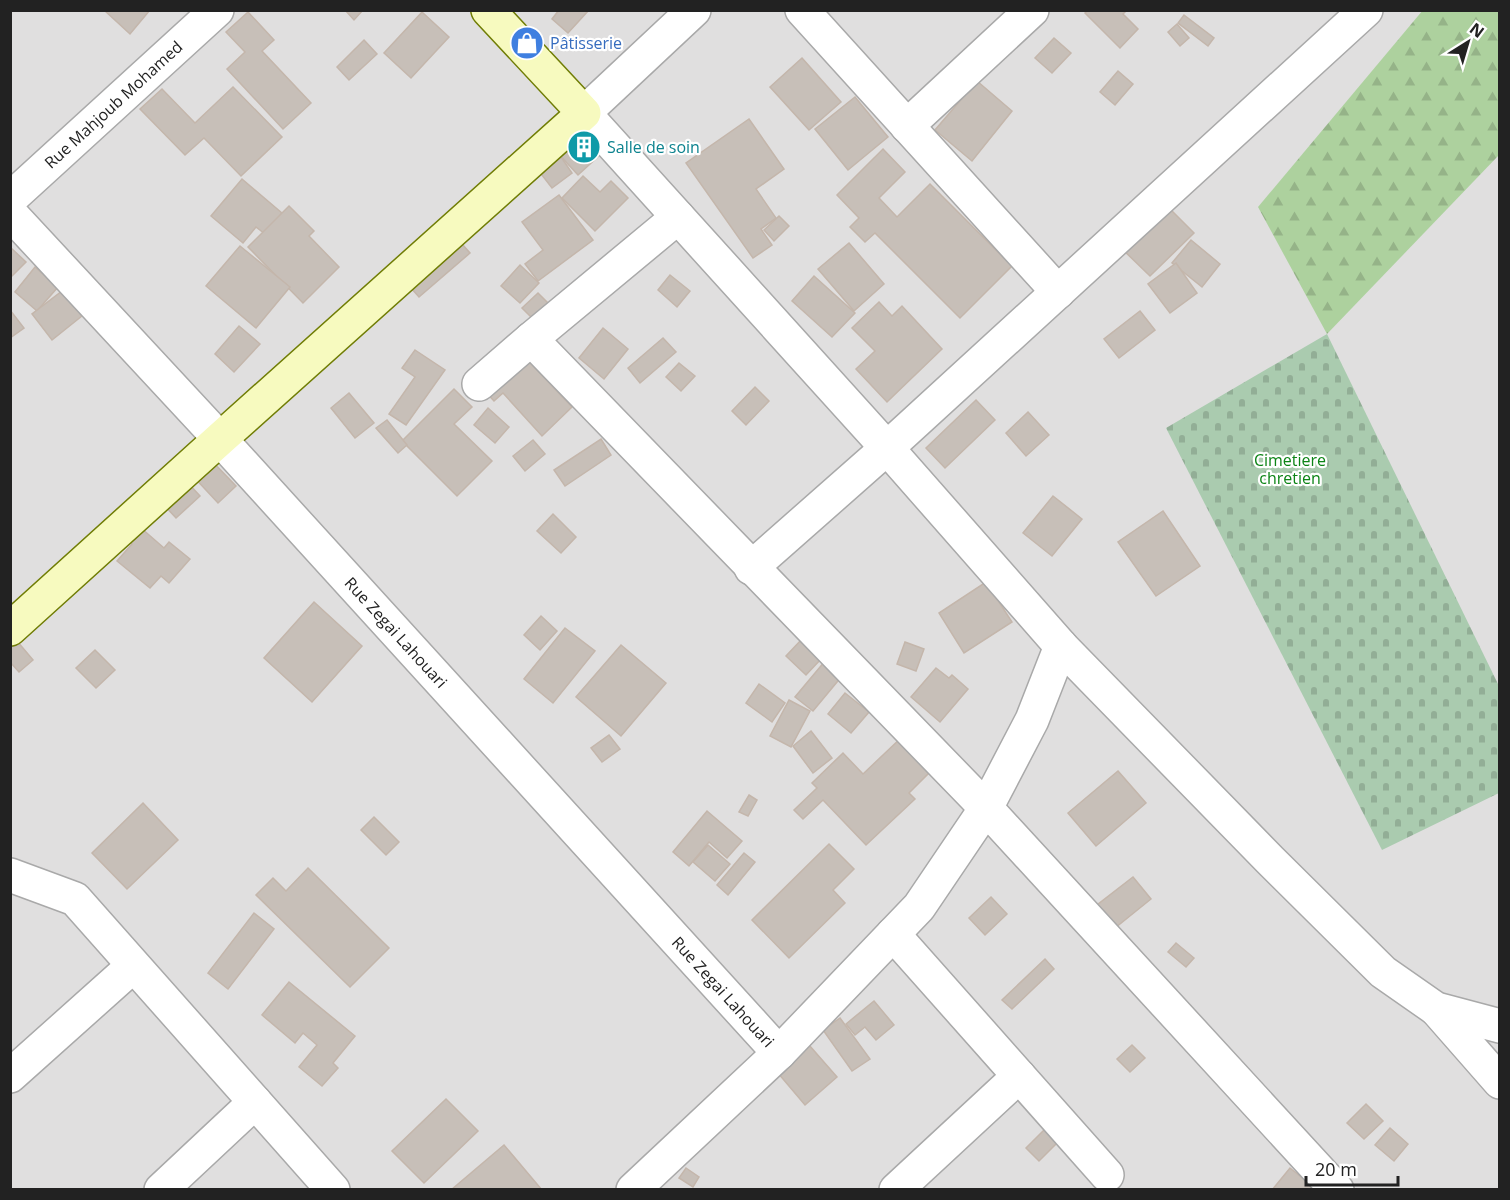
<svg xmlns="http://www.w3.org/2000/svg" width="1510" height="1200" font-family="'Open Sans',sans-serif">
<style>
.residential{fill:#e0dfdf}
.forest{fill:url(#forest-firs)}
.cemetery{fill:url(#cemetery-stones)}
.building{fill:#c7bfb8;stroke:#c4b6ab;stroke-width:1.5}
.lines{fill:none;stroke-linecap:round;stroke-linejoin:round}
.street-casing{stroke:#a9a9a9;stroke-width:36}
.secondary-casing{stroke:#707d05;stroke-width:36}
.street{stroke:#fff;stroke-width:33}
.secondary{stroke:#f7fabf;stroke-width:33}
.labels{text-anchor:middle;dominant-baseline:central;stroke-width:4.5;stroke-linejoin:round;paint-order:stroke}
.shop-label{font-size:16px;fill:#366cbe;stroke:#fff;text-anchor:start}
.street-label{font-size:16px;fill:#222;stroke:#fff}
.culture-label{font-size:16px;fill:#0d838f;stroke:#fff;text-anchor:start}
.park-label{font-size:16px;fill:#0c8416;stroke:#fff}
</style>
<defs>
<pattern id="forest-firs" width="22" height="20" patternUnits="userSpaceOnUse" patternTransform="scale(1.5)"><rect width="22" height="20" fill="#add19e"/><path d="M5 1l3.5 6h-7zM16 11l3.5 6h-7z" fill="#95b388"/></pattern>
<pattern id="cemetery-stones" width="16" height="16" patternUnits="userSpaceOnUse" patternTransform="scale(1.5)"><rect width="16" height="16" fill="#aacbaf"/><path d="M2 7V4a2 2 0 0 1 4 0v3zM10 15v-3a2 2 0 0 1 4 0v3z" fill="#92ae96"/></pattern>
</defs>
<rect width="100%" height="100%" fill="#f2efe9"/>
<rect class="residential" x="11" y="11" width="1488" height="1178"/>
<polygon class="forest" points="1423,10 1499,11 1499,155 1327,334 1258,207"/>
<polygon class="cemetery" points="1327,334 1499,686 1499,793 1382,850 1166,428"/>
<g class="building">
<polygon points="104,10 150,10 130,34"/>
<polygon points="345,10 363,10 354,20"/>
<polygon points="559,10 589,10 568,33 552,19"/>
<polygon points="1088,10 1127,10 1123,14 1138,29 1120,48 1085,13"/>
<polygon points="248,12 274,40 262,51 311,103 283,129 227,69 245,52 226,32"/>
<polygon points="422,12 449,37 411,78 384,53"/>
<polygon points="1184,15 1214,38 1208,46 1178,23"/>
<polygon points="1177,24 1189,38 1180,46 1168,32"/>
<polygon points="1054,38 1071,53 1052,73 1035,58"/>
<polygon points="364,40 377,54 349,80 337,67"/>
<polygon points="802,58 841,102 809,130 770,87"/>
<polygon points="1118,71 1133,84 1115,105 1100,92"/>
<polygon points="977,81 1012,111 972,161 935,130"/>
<polygon points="233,87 282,137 241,176 204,138 185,155 140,109 162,89 195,123"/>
<polygon points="855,97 888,137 848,170 815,129"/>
<polygon points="589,119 612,144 578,175 555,150"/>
<polygon points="749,119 784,169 756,189 776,218 761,229 772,245 753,258 686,163"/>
<polygon points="883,149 905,172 879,198 897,217 930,184 1012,266 960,318 875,233 865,242 850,227 859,218 837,195"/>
<polygon points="559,154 572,173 552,188 538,170"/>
<polygon points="583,176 600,192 611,181 628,198 595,231 562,198"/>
<polygon points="242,179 282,213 265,234 256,227 243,243 211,216"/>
<polygon points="559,195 593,240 538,281 525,264 543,250 522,222"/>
<polygon points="1161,200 1194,233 1150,276 1117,244"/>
<polygon points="289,206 314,231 309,236 339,267 303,303 248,247"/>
<polygon points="779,216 789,226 774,241 764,230"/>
<polygon points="454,235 470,253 419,297 403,279"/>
<polygon points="1191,240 1220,264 1202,287 1172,263"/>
<polygon points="849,243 884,284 854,311 818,269"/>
<polygon points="240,246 290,287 256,328 206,286"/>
<polygon points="10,247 26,262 10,278"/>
<polygon points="1176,263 1197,293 1170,313 1148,284"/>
<polygon points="520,265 539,283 520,303 501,286"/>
<polygon points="35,267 58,287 37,311 15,292"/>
<polygon points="670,275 690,291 677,307 658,290"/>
<polygon points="814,276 855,313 832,337 792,301"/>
<polygon points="62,291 82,316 52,340 32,314"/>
<polygon points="538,293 549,304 534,320 522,308"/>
<polygon points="879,302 892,316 902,306 942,349 887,402 856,369 875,351 852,328"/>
<polygon points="10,310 24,328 10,338"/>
<polygon points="1140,311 1155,330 1119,358 1104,339"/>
<polygon points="239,326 260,344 234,372 215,354"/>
<polygon points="603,328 628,349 604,379 579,358"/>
<polygon points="663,338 676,352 640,383 628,368"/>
<polygon points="415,350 445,370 406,425 389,414 415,377 402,368"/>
<polygon points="519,351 572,407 542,436 503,393 494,401 481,387"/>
<polygon points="679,363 695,376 681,391 666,377"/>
<polygon points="755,387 769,401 746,425 732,411"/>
<polygon points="454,389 472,407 454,424 492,461 457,496 402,441"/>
<polygon points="349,393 374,423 355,438 331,408"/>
<polygon points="976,400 995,420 945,468 926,448"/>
<polygon points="488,408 509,427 495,443 474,425"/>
<polygon points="1028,412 1049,435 1026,456 1006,433"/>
<polygon points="387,420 407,445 398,453 376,428"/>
<polygon points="601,439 611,455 565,486 554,470"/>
<polygon points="533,440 545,454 525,471 513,456"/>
<polygon points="209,458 236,486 218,503 192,475"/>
<polygon points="188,483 200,496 176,518 164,505"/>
<polygon points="1053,496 1082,519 1052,556 1023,533"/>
<polygon points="1163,511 1200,566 1156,596 1118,542"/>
<polygon points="553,514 576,537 561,553 537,531"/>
<polygon points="133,521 164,548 169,542 190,559 169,583 161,576 150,588 117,561 132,544 121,535"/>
<polygon points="986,582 1012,622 964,653 939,613"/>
<polygon points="314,602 362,646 312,702 264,658"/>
<polygon points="541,616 557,631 540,650 524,635"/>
<polygon points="565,628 595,651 553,703 524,679"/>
<polygon points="801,640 821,659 806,675 786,656"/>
<polygon points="17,641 33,660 19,672 10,662 10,646"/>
<polygon points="905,642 924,649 916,671 897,664"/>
<polygon points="621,645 666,683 621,736 576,697"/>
<polygon points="95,650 115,670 96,688 76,668"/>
<polygon points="825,661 842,676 813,711 795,697"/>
<polygon points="936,668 949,678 952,675 968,689 940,722 911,697"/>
<polygon points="759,684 785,703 772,722 746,703"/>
<polygon points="845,693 869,712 851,733 828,714"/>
<polygon points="789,700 810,711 791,747 770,736"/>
<polygon points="811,731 832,758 813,773 793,746"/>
<polygon points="609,735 620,749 602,762 591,748"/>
<polygon points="903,736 934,768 909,793 915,799 866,845 823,800 803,819 794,810 817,788 812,783 843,753 863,774"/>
<polygon points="1118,771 1146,803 1096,846 1068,813"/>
<polygon points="749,795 757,800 748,816 739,812"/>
<polygon points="143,803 178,840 127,889 92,853"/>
<polygon points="707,811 742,841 727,858 709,842 689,866 673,852"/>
<polygon points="374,817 399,842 386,855 361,830"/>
<polygon points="829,844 854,869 833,890 845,903 789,958 752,920"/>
<polygon points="708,845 730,864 715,881 693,862"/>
<polygon points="744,853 755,862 728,895 717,885"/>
<polygon points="308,868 389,948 350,987 256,895 273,878 286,891"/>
<polygon points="1133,877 1151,899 1115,928 1097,905"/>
<polygon points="991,897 1007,914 985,935 969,918"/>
<polygon points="254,913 274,929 228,989 208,973"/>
<polygon points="1176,943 1194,958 1186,967 1168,952"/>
<polygon points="1045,959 1054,969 1012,1009 1002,1000"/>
<polygon points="289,982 355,1036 333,1063 338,1068 322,1086 299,1067 317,1045 303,1033 295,1043 262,1015"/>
<polygon points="874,1001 894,1025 876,1040 865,1027 855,1035 846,1024"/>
<polygon points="840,1018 870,1059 852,1071 823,1030"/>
<polygon points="809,1045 837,1077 805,1105 778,1073"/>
<polygon points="1132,1045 1145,1058 1130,1072 1117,1059"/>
<polygon points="446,1099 478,1131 424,1183 392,1151"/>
<polygon points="1366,1104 1383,1121 1364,1139 1347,1123"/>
<polygon points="1390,1128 1408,1144 1394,1161 1375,1145"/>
<polygon points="1045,1129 1058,1142 1039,1161 1026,1148"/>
<polygon points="504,1145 542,1190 451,1190"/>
<polygon points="686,1168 699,1177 693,1187 679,1178"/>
<polygon points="1290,1168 1315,1188 1313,1190 1272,1190"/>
</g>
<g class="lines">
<defs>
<g id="street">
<polyline points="694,10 584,113 887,448 1061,646 1270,860 1383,972 1436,1009 1500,1026"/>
<polyline points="802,10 1058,292"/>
<polyline points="907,126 1032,10"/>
<path id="s1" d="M10,199L217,10"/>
<path id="s2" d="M10,213L220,439L779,1053"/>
<polyline points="531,339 986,808 1337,1190"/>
<polyline points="479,384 531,339 678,217"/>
<polyline points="751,568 887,448 1366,10"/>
<polyline points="10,875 75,899 333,1190"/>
<polyline points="893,934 1107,1175"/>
<polyline points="1436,1009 1500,1082"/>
<polyline points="10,1076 133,966"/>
<polyline points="161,1190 255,1102"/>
<polyline points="633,1190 779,1053 919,907 986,808 1032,720 1061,646"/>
<polyline points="896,1190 1019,1076"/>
</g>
<polyline id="secondary" points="10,629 220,439 584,113 488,10"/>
</defs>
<use href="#street" class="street-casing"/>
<use href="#secondary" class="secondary-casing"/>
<use href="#street" class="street"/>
<use href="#secondary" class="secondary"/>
</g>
<defs>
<symbol id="shop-disc" viewBox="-11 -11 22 22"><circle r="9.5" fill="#3f7fe0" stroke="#fff"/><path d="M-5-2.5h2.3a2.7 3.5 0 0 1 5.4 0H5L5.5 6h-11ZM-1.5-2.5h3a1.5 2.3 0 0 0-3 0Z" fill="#fff"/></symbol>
<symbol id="building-disc" viewBox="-11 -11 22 22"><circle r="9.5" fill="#0f9aa8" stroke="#fff"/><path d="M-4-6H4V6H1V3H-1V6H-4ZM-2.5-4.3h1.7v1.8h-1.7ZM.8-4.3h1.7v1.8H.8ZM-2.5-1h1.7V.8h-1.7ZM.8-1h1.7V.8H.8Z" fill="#fff"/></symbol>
</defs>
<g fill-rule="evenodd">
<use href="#shop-disc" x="508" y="24" width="38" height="38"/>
<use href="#building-disc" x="565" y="128" width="38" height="38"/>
</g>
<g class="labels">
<g class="shop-label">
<text x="550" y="43">Pâtisserie</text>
</g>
<g class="street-label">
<text stroke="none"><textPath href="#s1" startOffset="140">Rue Mahjoub Mohamed</textPath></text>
<text stroke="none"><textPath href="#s2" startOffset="570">Rue Zegai Lahouari</textPath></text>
<text stroke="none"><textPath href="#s2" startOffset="1056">Rue Zegai Lahouari</textPath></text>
</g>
<g class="culture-label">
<text x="607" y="147">Salle de soin</text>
</g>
<g class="park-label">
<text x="1290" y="460">Cimetiere<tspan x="1290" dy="18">chretien</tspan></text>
</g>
</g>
<rect width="1510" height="1200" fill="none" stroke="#222222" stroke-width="24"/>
<g transform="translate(1468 42) rotate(37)" stroke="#ffffff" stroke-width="4.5" paint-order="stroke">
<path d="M0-4.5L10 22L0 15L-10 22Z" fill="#222222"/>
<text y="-9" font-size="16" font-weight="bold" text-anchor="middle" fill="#222222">N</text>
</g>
<path d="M1306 1176v9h92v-9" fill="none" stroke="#222222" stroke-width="3"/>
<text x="1315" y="1176" font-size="18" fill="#222222" stroke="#ffffff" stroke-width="4.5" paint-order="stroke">20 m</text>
</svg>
